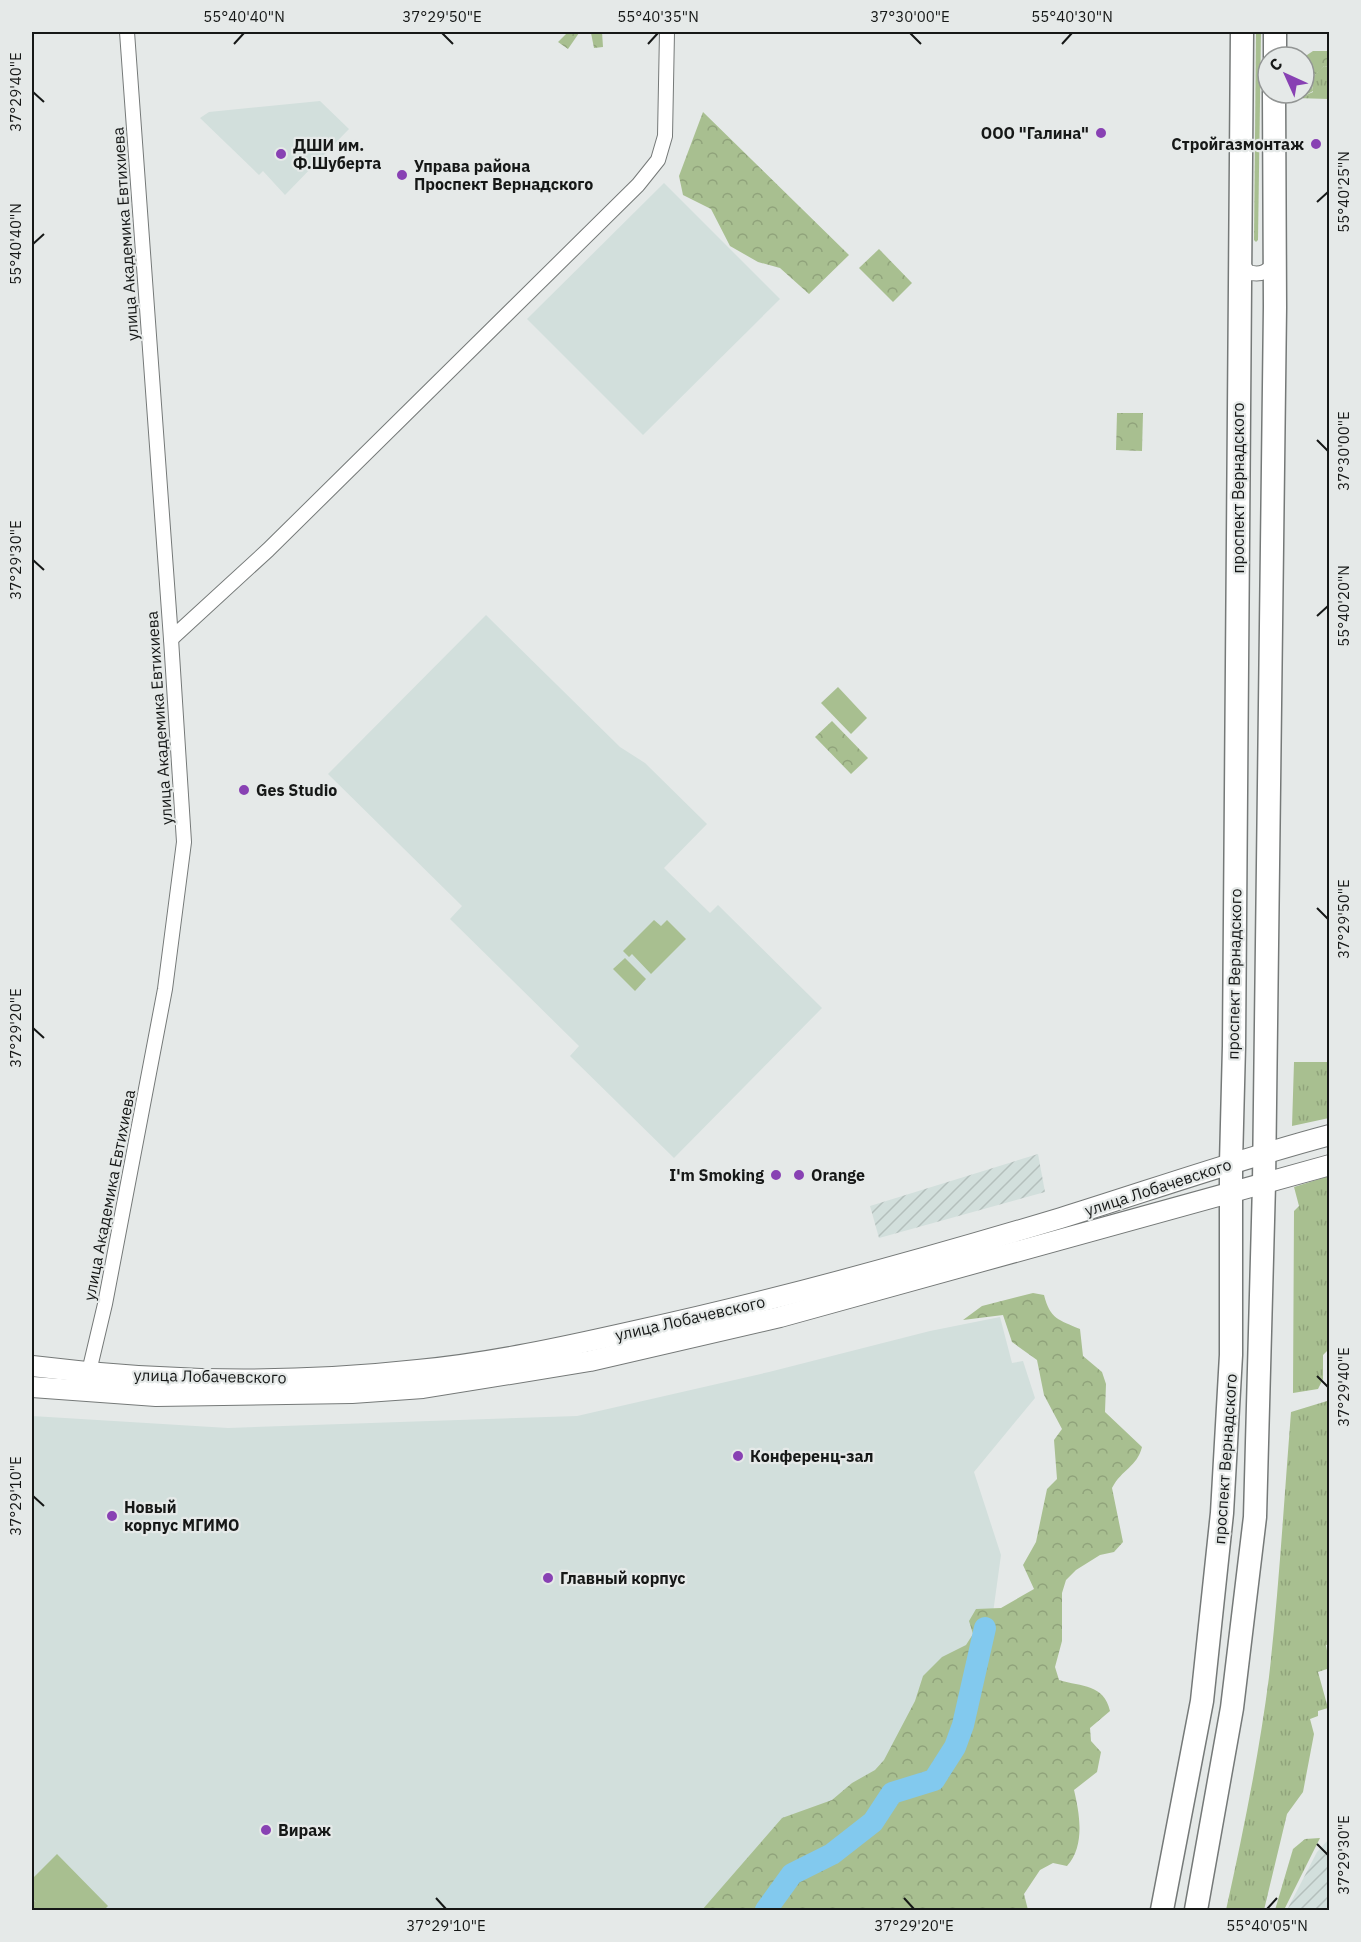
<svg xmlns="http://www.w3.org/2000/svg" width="1361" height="1942" font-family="'IBM Plex Sans',sans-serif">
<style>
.built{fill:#d2dfdc}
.industrial{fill:url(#industrial-furrows)}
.grass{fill:url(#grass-tufts)}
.forest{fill:url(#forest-crowns)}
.pitch{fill:#a8bf90}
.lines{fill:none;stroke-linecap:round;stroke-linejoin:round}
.river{stroke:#82c9ee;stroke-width:22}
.minor-casing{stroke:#757978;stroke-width:16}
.secondary-casing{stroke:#757978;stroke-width:22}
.primary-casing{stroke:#757978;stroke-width:25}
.minor{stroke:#fff;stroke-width:14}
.secondary{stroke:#fff;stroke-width:20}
.primary{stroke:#fff;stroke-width:22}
.ticks{fill:none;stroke:#161817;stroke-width:2}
.poi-dot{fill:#8841b3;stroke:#e5e9e8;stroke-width:2}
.labels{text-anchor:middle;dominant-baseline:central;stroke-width:4.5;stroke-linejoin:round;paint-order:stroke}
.poi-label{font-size:16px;font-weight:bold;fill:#161817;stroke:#e5e9e8;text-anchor:start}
.street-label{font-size:16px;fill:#161817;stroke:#e5e9e8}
.neatline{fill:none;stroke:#161817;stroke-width:2}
.ticks-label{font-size:15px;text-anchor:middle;fill:#161817}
</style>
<defs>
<pattern id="industrial-furrows" width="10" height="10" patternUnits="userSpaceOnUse" patternTransform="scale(1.5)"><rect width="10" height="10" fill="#d2dfdc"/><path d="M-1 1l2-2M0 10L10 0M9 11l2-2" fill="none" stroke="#b4bfbc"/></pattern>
<pattern id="grass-tufts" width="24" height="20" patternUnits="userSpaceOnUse" patternTransform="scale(1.5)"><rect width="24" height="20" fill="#a8bf90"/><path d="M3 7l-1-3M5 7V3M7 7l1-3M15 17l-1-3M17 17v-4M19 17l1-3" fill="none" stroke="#90a37b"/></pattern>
<pattern id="forest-crowns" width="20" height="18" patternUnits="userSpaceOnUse" patternTransform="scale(1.5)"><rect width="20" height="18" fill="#a8bf90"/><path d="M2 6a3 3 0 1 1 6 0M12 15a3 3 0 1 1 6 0" fill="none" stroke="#90a37b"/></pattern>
</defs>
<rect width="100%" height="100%" fill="#e5e9e8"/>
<g class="built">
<polygon points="320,101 349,129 285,195 263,171 259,175 200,118 209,112"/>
<polygon points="664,183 780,299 643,435 527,319"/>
<polygon points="486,615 620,747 645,763 707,824 664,868 710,913 718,905 822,1008 674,1158 570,1056 579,1046 450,919 462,906 328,774"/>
<polygon points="1000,1317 1012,1363 1023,1361 1035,1398 974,1472 1001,1555 952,1910 32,1910 32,1416 228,1428 577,1416 769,1372 930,1331"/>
</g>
<g class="industrial">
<polygon points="1038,1154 1045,1192 879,1238 870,1206"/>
<polygon points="1329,1839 1329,1910 1287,1910 1317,1852"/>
</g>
<g class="grass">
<polygon points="1256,32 1261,32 1258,240 1256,242 1254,240"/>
<polygon points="1324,66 1329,67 1329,99 1295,98 1295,93 1306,95 1313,92 1312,78"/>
<polygon points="1294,1062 1329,1062 1329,1118 1292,1126"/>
<polygon points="1329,1176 1329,1349 1323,1355 1323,1379 1318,1389 1293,1393 1294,1211 1299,1206 1294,1187"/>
<path d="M1327,1401L1330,1405V1644L1326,1645L1330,1668L1318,1672L1328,1708L1318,1711V1716L1310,1719L1314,1734L1303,1792L1287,1814L1264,1910H1226C1243,1833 1259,1755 1269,1677C1279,1589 1284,1500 1291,1412Z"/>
<polygon points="1320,1838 1284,1910 1275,1910 1293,1849 1305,1839"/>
</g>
<g class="forest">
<polygon points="568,32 602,32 603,47 594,48 591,33 579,33 568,49 558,42"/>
<path d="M1313,51H1329V67L1324,66C1315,78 1311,72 1313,91L1306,95L1301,93H1304V57Z"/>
<polygon points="703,112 849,255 809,294 780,268 758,262 730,246 711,209 683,195 679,176"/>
<polygon points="879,249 912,283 893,302 859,268"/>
<polygon points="1117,413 1143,413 1142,451 1116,450"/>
<polygon points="832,721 868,758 851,774 815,737"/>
<path d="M1033,1293L1044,1295C1050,1319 1059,1320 1080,1329L1083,1356L1102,1372L1106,1384L1105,1412L1142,1447C1137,1467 1122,1469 1112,1488L1123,1542L1114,1552L1100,1555L1076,1570L1066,1580L1062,1593V1641L1055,1667L1059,1680C1082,1687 1104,1684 1110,1711L1090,1728L1091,1741L1101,1752L1097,1772L1074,1790C1080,1815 1085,1846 1067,1866L1053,1863L1040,1870L1024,1894L1028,1910H702L782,1818L832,1800L852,1783L875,1770L884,1760L915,1701L923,1676L942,1657L966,1645L973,1634L969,1621L976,1609L1001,1608L1034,1589L1023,1565L1036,1542L1047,1489L1057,1479L1054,1440L1062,1429L1044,1395L1037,1360L1012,1342L1003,1315L963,1320L982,1306Z"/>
</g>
<g class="pitch">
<polygon points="838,687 867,718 851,734 821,703"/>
<polygon points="654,920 661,926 667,920 686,939 651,974 632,954 629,957 623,951"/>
<polygon points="625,958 646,979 635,991 613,969"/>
<polygon points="57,1854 108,1906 104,1910 32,1910 32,1899 37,1903 32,1898 32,1879"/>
</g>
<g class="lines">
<polyline class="river" points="766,1910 792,1874 832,1854 873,1822 892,1793 934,1780 955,1747 963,1725 985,1628"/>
<defs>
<g id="minor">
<path d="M1241,262L1248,272C1260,276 1271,272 1274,259"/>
<polyline points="171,639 268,550 638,185 658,160 665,136 667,32"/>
<polyline points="87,1380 105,1304 165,989 184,842 171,639 127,32"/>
</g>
<g id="secondary">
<path d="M32,1366C159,1382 290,1384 418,1370C491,1363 564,1347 635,1331C778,1300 921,1260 1061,1218C1151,1190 1239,1159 1330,1135"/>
<polyline points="32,1387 156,1396 352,1393 423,1388 590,1361 780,1317 1330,1165"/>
</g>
<g id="primary">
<polyline points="1275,57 1275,32"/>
<polyline points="1162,1910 1202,1701 1222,1513 1231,1355 1231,1163 1234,1046 1242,32"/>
<polyline points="1196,1910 1232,1708 1255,1517 1264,1184 1275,307 1274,93"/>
</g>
</defs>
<use href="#minor" class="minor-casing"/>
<use href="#secondary" class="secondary-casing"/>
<use href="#primary" class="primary-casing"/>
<use href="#minor" class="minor"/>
<use href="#secondary" class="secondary"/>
<use href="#primary" class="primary"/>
</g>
<path class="ticks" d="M442,33L453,44M910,33L921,44M234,44L244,33M648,44L658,33M1062,44L1072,33M33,92L44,102M1317,202L1328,192M33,244L44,234M1317,440L1328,451M33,560L44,570M1317,616L1328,606M1317,908L1328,919M33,1028L44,1038M1317,1376L1328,1387M33,1496L44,1506M1317,1844L1328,1855M436,1898L446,1909M904,1898L914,1909M1267,1909L1277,1898"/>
<g class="poi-dot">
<circle cx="1101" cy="133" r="6"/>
<circle cx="1316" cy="144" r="6"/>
<circle cx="281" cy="154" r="6"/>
<circle cx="402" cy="175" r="6"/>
<circle cx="244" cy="790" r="6"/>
<circle cx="776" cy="1175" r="6"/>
<circle cx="799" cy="1175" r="6"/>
<circle cx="738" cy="1456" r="6"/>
<circle cx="112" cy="1516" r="6"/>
<circle cx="548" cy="1578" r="6"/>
<circle cx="266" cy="1830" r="6"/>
</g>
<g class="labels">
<g class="poi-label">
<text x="1089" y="133" text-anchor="end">ООО "Галина"</text>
<text x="1304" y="144" text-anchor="end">Стройгазмонтаж</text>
<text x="293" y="145">ДШИ им.<tspan x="293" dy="18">Ф.Шуберта</tspan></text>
<text x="414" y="166">Управа района<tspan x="414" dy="18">Проспект Вернадского</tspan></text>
<text x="256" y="790">Ges Studio</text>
<text x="764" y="1175" text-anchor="end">I'm Smoking</text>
<text x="811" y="1175">Orange</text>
<text x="750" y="1456">Конференц-зал</text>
<text x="124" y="1507">Новый<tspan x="124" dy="18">корпус МГИМО</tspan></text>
<text x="560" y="1578">Главный корпус</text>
<text x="278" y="1830">Вираж</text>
</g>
<g class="street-label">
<text transform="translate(125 234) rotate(-94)">улица Академика Евтихиева</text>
<text transform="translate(1238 488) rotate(-90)">проспект Вернадского</text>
<text transform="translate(159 718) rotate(-94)">улица Академика Евтихиева</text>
<text transform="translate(1234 974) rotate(-89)">проспект Вернадского</text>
<text transform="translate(1158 1187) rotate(-18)">улица Лобачевского</text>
<text transform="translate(109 1195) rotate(-79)">улица Академика Евтихиева</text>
<text transform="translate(690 1318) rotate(-13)">улица Лобачевского</text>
<text transform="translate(210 1376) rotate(1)">улица Лобачевского</text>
<text transform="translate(1225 1459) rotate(-86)">проспект Вернадского</text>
</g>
</g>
<rect width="1361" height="1942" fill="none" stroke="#e5e9e8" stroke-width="66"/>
<g transform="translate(1286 75) rotate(315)"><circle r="28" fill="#e5e9e8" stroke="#929594" stroke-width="1.5"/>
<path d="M0-4.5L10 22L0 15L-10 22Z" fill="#8841b3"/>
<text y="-9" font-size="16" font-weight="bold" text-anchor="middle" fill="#161817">С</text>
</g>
<rect x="33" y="33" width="1295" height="1876" class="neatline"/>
<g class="ticks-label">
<text x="244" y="22">55°40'40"N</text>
<text x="442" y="22">37°29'50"E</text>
<text x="658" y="22">55°40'35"N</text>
<text x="910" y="22">37°30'00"E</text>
<text x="1072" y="22">55°40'30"N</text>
<text transform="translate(16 92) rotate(-90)" y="5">37°29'40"E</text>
<text transform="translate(1344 192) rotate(-90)" y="5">55°40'25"N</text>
<text transform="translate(16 244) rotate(-90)" y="5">55°40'40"N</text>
<text transform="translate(1344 451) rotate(-90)" y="5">37°30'00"E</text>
<text transform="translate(16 560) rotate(-90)" y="5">37°29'30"E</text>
<text transform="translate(1344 606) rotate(-90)" y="5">55°40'20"N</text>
<text transform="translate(1344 919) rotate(-90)" y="5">37°29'50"E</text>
<text transform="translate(16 1028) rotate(-90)" y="5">37°29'20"E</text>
<text transform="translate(1344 1387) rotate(-90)" y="5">37°29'40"E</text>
<text transform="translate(16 1496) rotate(-90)" y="5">37°29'10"E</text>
<text transform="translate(1344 1855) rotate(-90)" y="5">37°29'30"E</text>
<text x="446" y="1931">37°29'10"E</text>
<text x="914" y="1931">37°29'20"E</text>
<text x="1267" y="1931">55°40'05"N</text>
</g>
</svg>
